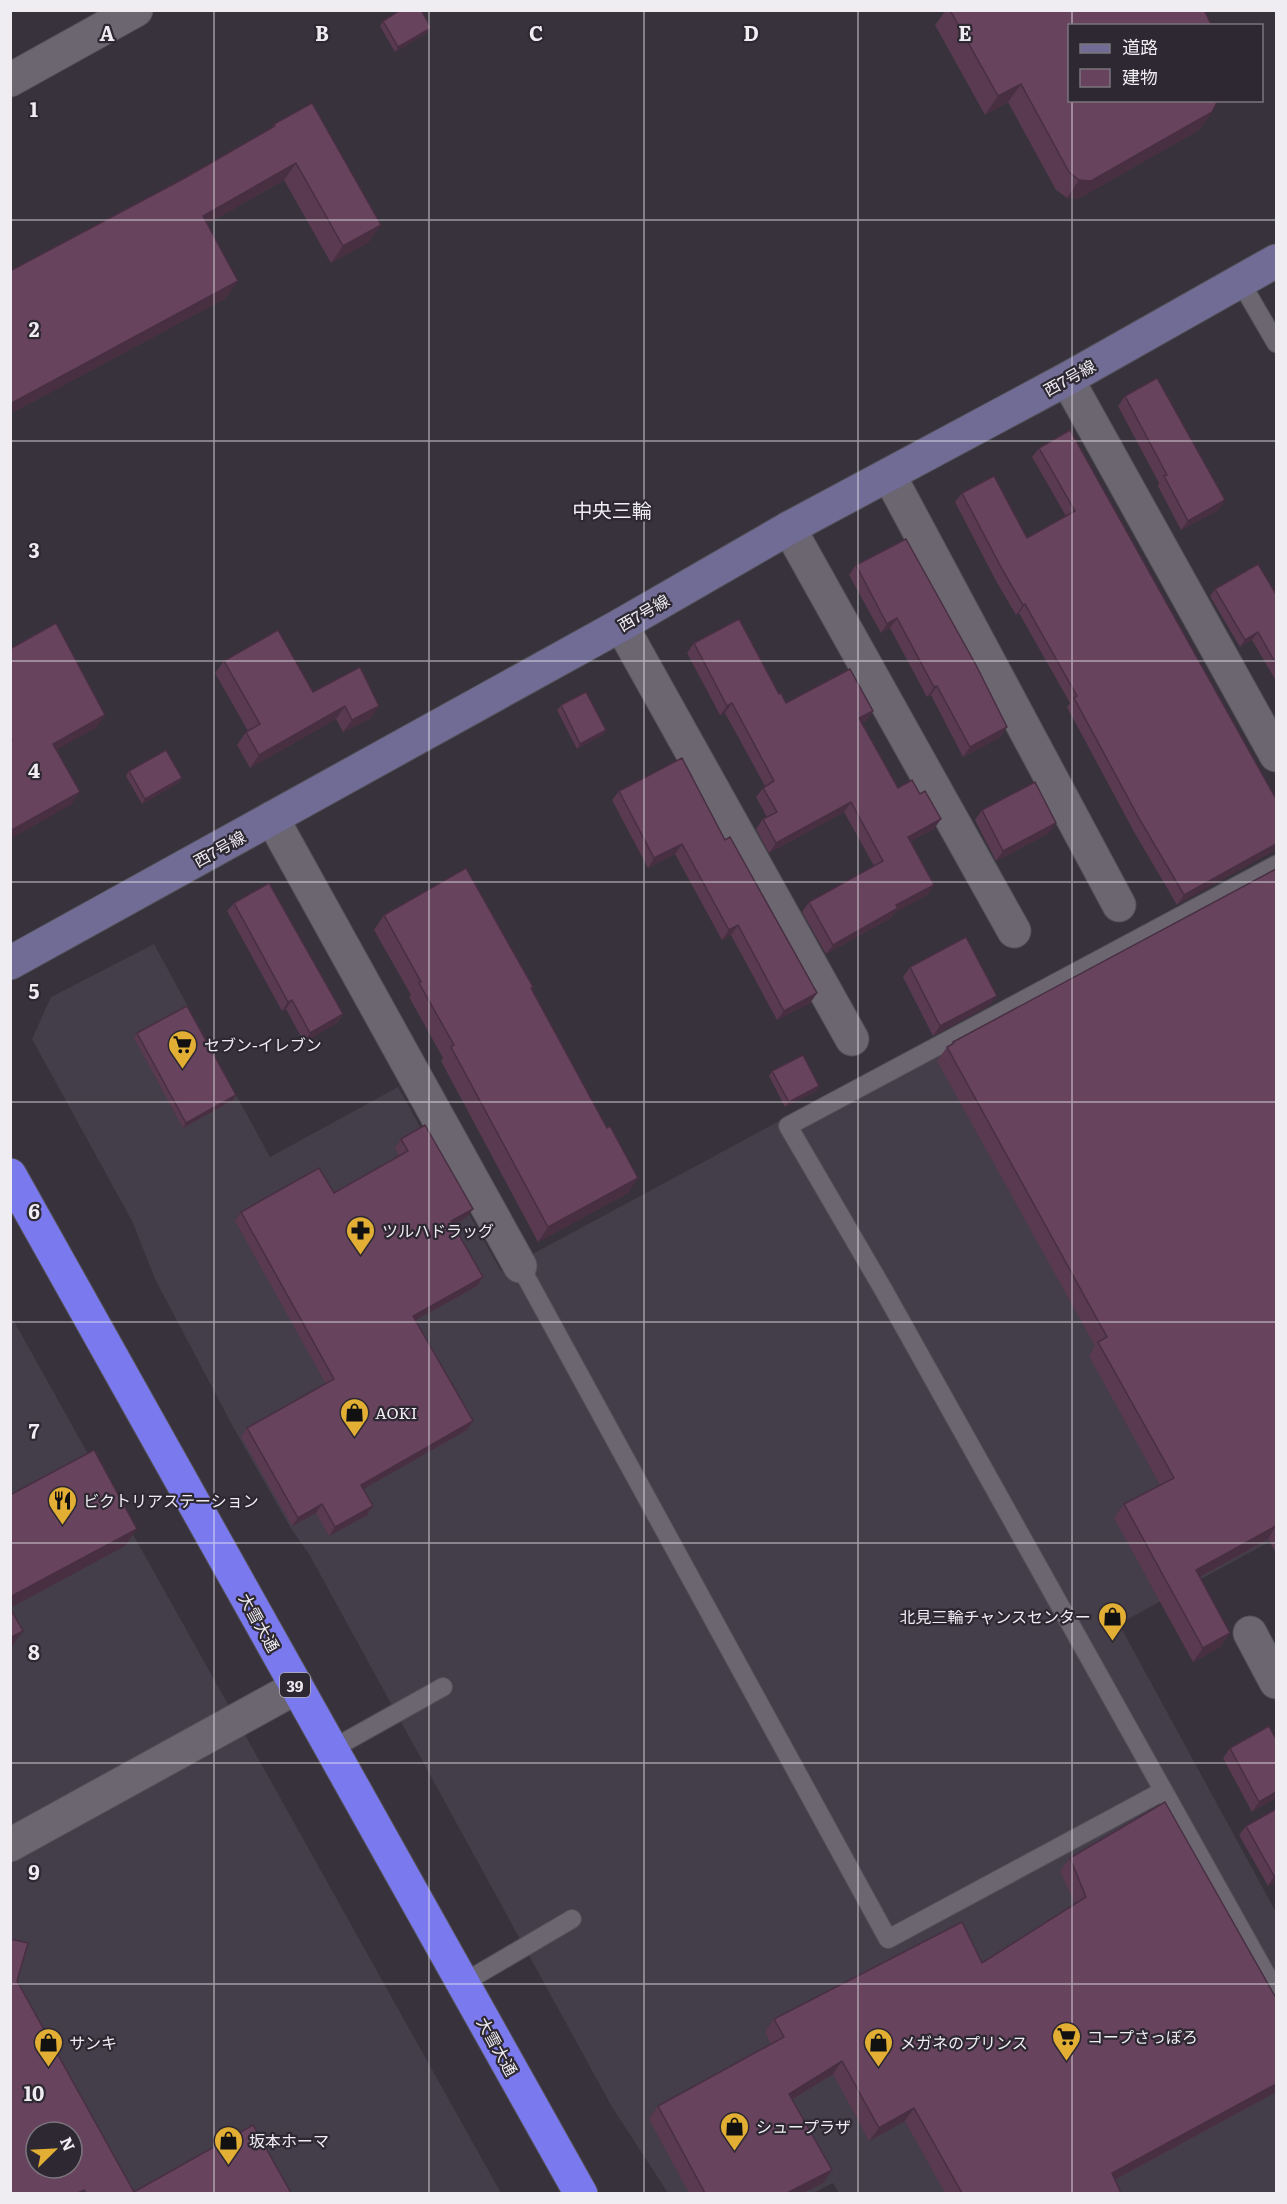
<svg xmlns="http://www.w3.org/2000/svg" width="1287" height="2204" font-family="Literata,'Noto Sans JP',serif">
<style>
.built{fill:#443d4a;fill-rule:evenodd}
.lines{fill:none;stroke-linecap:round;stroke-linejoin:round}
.lane-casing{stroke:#545158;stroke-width:20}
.street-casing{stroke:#545158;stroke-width:35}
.secondary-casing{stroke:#545158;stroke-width:35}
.highway-casing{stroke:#545158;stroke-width:35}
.lane{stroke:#6b6670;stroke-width:18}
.street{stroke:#6b6670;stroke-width:33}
.secondary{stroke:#706c96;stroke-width:33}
.highway{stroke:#7a79ee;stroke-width:33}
.wall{fill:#593a51}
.shaded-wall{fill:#482f42}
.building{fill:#67435e;stroke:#482f42;stroke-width:1.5;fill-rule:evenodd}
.grid{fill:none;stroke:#efecf2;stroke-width:1.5;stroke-opacity:0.55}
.labels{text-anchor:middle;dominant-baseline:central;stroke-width:4.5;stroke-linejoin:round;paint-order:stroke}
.shield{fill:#2d2831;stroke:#b5b1b8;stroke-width:1.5}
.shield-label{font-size:15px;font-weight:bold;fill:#efecf2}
.street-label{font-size:16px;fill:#efecf2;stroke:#2d2831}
.poi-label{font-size:16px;fill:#efecf2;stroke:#2d2831;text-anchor:start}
.quarter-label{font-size:20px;fill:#efecf2;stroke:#2d2831}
.grid-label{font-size:20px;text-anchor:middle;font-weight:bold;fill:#efecf2;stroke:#2d2831;stroke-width:4.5;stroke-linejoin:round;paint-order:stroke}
</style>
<rect width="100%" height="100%" fill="#37323b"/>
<g class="built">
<polygon points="1276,853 1276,1538 1119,1624 1276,1912 1276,2193 839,2194 833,2183 814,2193 668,2193 612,2107 309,1554 290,1527 232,1425 155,1279 132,1221 32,1039 51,997 154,944 270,1157 398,1087 501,1271"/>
<path d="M11,1316L501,2193H11ZM36,2132H72V2168H36Z"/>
</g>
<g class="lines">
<defs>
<g id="lane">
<polyline points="1240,281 1276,343"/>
<polyline points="1276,865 788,1126 883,1289 1276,1992"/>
<polyline points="520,1266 888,1939 1163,1791"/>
<polyline points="332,1749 443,1687"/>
<polyline points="463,1983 572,1919"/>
</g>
<g id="street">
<polyline points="10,80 136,10"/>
<polyline points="1067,379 1276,755"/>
<polyline points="889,475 1119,905"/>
<polyline points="789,528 1014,931"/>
<polyline points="621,625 852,1039"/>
<polyline points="272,818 520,1266"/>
<polyline points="1250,1633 1276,1682"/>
<polyline points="10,1845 297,1687"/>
</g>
<polyline id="secondary" points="10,963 621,625 789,528 1067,379 1276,261"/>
<polyline id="highway" points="10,1175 581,2194"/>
</defs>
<use href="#lane" class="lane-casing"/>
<use href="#street" class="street-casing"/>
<use href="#secondary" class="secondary-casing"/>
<use href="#highway" class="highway-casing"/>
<use href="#lane" class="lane"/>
<use href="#street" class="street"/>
<use href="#secondary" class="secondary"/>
<use href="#highway" class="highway"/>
</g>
<g class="wall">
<polygon points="946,10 1204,10 1212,112 1199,130 1078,199 1067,198 1056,190 1008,102 985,115 935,25"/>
<polygon points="383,21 427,33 395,52 380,26"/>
<polygon points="274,124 369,242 331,263 284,180 207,224 226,298 10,414 10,271 183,179 271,129"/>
<polygon points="1125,396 1219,510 1181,530 1158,486 1159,483 1118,406"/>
<polygon points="1039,448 1276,799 1177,905 1133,830 1067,707 1070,703 1019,613 1016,615 995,579 955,502 962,493 1027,538 1066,516 1032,457"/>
<polygon points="856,565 1007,727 1000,737 963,757 931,695 927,697 890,628 881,633 849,575"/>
<polygon points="1215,589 1276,594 1276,681 1252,640 1240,647 1210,596"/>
<polygon points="694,643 779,694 786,703 873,711 866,721 861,723 898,788 934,829 911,841 934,885 927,895 895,912 891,918 826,954 802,912 809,902 874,866 844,812 769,853 756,829 763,819 767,817 756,797 763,788 765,786 725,713 720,715 687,653"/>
<polygon points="224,661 313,692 371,718 343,732 336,719 250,768 237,745 246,732 248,731 215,673"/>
<polygon points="561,705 606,730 603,735 577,749 557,710"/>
<polygon points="129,771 182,778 178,783 142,804 126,776"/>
<polygon points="619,791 725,840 817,993 810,1003 777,1020 731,935 722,940 675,854 648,868 612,800"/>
<polygon points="982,810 1056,823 1049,833 996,861 975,820"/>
<polygon points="1276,869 1276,1553 1268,1539 1200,1577 1230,1633 1220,1647 1193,1662 1114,1518 1124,1504 1160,1485 1089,1356 1095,1346 937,1061 947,1047 951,1045 953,1042"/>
<polygon points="234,903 343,1014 337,1023 304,1042 286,1009 282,1011 227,911"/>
<polygon points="384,915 533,987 531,989 628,1193 538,1242 441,1061 443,1058 409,997 411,995 374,930"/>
<polygon points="910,967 990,1005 933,1036 903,977"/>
<polygon points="137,1033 236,1095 233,1100 183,1128 134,1038"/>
<polygon points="772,1071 819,1086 816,1091 785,1107 769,1076"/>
<polygon points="401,1139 466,1218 453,1225 483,1277 477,1286 416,1320 473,1421 467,1430 363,1489 373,1506 367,1515 329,1536 316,1513 292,1526 241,1437 247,1428 326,1384 235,1221 241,1212 334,1193 399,1156 395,1148"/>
<polygon points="1276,1739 1276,1798 1252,1812 1223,1758 1230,1748"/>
<polygon points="1276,1809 1276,1881 1268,1886 1239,1835 1246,1826"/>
<polygon points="1070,1858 1276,1998 1276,2092 1115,2180 1121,2193 945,2193 905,2121 869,2141 833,2074 792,2100 823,2183 803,2193 689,2193 649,2119 658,2106 771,2044 765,2032 774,2019 982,1963 1075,1904 1060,1871"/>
</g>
<g class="shaded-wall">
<polygon points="431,28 427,33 395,52 398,47"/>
<polygon points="1021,84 1008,102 985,115 998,96"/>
<polygon points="1212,112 1199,130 1078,199 1067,198 1079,180"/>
<polygon points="296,163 284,180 191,233 203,216"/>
<polygon points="381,225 369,242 331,263 343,246"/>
<polygon points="238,281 226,298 10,414 10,404"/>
<polygon points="1225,500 1219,510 1181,530 1188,521"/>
<polygon points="1025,604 1019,613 1016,615 1023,605"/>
<polygon points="897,618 890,628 881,633 887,624"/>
<polygon points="1258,632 1252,640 1240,647 1245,640"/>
<polygon points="937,686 931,695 927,697 934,687"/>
<polygon points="732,703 725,713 720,715 727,706"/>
<polygon points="345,706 336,719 250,768 259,755"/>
<polygon points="379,706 371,718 343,732 352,720"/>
<polygon points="873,711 866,721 852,728 859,718"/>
<polygon points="105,715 96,728 44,757 53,744"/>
<polygon points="1007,727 1000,737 963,757 970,747"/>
<polygon points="606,730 603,735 577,749 580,744"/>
<polygon points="182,778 178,783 142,804 145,799"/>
<polygon points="80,792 71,805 10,839 10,831"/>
<polygon points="851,802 844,812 769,853 776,843"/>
<polygon points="941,819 934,829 901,846 908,837"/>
<polygon points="1056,823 1049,833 996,861 1003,851"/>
<polygon points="682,844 675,854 648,868 654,858"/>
<polygon points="1276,844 1276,850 1177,905 1184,895"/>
<polygon points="934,885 927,895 895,912 891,918 826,954 833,945 896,905"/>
<polygon points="738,925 731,935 722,940 729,930"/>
<polygon points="817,993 810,1003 777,1020 784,1011"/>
<polygon points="997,996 990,1005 933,1036 940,1026"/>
<polygon points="292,1000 286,1009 282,1011 288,1002"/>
<polygon points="343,1014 337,1023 304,1042 310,1033"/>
<polygon points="819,1086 816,1091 785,1107 789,1102"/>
<polygon points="236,1095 233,1100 183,1128 186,1123"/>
<polygon points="638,1178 628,1193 538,1242 548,1227"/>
<polygon points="473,1209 466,1218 444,1230 451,1221"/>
<polygon points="483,1277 477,1286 407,1325 413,1316"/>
<polygon points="473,1421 467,1430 355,1494 361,1485"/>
<polygon points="322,1504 316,1513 292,1526 298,1518"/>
<polygon points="373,1506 367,1515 329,1536 335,1527"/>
<polygon points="1276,1526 1268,1539 1187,1584 1196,1570"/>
<polygon points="137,1529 125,1546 10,1608 10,1597"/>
<polygon points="23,1631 11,1648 10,1649 10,1638"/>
<polygon points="1230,1633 1220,1647 1193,1662 1203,1648"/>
<polygon points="1276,1792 1276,1798 1252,1812 1259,1802"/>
<polygon points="1276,1875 1276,1881 1268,1886 1274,1876"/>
<polygon points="842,2061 833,2074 780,2107 789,2094"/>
<polygon points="1276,2084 1276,2092 1103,2186 1112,2173"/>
<polygon points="914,2108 905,2121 869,2141 879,2128"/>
<polygon points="832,2170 823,2183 803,2193 787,2193"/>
</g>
<g class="building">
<polygon points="400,10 421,10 431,28 398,47 383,21"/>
<polygon points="950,10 1204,10 1212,26 1070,26 1070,100 1218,100 1212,112 1091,181 1079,180 1069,172 1021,84 998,96"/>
<polygon points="312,103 381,225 343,246 296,163 203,216 238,281 10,404 10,271 183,179 275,126 274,124"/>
<polygon points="1157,378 1225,500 1188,521 1164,476 1167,475 1125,396"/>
<polygon points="1070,430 1276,799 1276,844 1184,895 1140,820 1074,698 1077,696 1025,604 1023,605 1002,569 962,493 994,476 1027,538 1075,511 1039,448"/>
<polygon points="906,539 976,665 1007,727 970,747 937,686 934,687 897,618 887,624 856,565"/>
<polygon points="1258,564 1276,594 1276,664 1258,632 1245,640 1215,589"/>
<polygon points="739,619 779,694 781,693 786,703 850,669 873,711 859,718 898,788 912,780 920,794 925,791 941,819 908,837 934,885 896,905 898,908 833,945 809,902 883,861 851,802 776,843 763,819 777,812 763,788 774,781 732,703 727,706 694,643"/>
<polygon points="56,623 105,715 53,744 80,792 10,831 10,741 12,740 10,737 10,649"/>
<polygon points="278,630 313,692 360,667 379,706 352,720 345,706 259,755 246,732 260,724 224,661"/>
<polygon points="586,692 606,730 580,744 561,705"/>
<polygon points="166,750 182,778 145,799 129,771"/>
<polygon points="682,758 725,840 730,837 817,993 784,1011 738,925 729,930 682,844 654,858 619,791"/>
<polygon points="1035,782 1056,823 1003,851 982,810"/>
<polygon points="466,868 533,987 531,988 607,1128 610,1126 638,1178 548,1227 451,1047 454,1045 419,983 421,982 384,915"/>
<polygon points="1276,869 1276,1526 1196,1570 1230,1633 1203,1648 1124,1504 1174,1478 1098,1342 1107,1337 947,1047 954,1043 953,1042"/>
<polygon points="269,883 343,1014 310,1033 292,1000 288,1002 234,903"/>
<polygon points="966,937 997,996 940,1026 910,967"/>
<polygon points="187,1006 236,1095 186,1123 137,1033"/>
<polygon points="803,1055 819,1086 789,1102 772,1071"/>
<polygon points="425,1125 473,1209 451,1221 483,1277 413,1316 473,1421 361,1485 373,1506 335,1527 322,1504 298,1518 247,1428 334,1379 241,1212 319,1168 334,1193 408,1151 401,1139"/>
<polygon points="94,1450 137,1529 10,1597 10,1495"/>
<polygon points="10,1608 23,1631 10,1638"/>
<polygon points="1269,1726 1276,1739 1276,1792 1259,1802 1230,1748"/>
<polygon points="1165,1802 1276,1998 1276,2084 1112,2173 1121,2193 962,2193 914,2108 879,2128 842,2061 789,2094 832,2170 787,2193 705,2193 658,2106 784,2037 774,2019 962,1922 982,1963 1086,1897 1070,1858"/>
<polygon points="1276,1809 1276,1875 1274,1876 1246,1826"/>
<path d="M10,1939L28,1943L17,1981L134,2192L253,2125L291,2193H86L84,2190L78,2193H10ZM36,2132H72V2168H36Z"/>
</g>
<path class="grid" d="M214,10V2194M429,10V2194M644,10V2194M858,10V2194M1072,10V26M1072,100V2194M10,220H1276M10,441H1276M10,661H1276M10,882H1276M10,1102H1276M10,1322H1276M10,1543H1276M10,1763H1276M10,1984H1276"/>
<defs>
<symbol id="supermarket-pin" viewBox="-11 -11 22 30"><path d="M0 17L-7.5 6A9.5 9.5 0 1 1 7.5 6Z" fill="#e2af34" stroke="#2d2831"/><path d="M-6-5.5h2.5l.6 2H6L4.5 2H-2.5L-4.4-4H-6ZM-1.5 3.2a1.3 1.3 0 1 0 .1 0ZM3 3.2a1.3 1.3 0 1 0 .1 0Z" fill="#111"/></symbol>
<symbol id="pharmacy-pin" viewBox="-11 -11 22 30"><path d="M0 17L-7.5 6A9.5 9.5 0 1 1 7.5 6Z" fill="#e2af34" stroke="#2d2831"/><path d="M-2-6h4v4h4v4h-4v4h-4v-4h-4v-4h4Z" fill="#111"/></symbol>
<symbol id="shop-pin" viewBox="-11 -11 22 30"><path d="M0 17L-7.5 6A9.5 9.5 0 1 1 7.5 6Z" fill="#e2af34" stroke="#2d2831"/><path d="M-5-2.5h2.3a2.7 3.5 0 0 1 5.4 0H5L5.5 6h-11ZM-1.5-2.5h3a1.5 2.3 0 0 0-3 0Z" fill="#111"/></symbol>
<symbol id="restaurant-pin" viewBox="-11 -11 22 30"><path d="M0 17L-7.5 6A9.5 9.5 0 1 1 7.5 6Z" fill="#e2af34" stroke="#2d2831"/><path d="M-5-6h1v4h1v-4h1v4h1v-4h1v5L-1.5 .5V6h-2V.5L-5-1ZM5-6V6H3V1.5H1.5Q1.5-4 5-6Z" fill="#111"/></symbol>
</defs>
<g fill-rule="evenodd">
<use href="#supermarket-pin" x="166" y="1028" width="33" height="45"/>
<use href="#pharmacy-pin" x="344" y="1214" width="33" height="45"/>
<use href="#shop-pin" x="338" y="1396" width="33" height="45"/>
<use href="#restaurant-pin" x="46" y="1484" width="33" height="45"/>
<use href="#shop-pin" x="1096" y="1600" width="33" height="45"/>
<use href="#supermarket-pin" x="1050" y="2020" width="33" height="45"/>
<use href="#shop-pin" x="32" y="2026" width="33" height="45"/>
<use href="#shop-pin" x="862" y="2026" width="33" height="45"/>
<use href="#shop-pin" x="718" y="2110" width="33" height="45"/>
<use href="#shop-pin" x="212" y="2124" width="33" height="45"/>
</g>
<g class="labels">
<rect class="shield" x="280" y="1673" width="30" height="24" rx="4.5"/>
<g class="shield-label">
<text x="295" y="1685">39</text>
</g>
<g class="street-label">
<text transform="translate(1069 377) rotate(-29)">西7号線</text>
<text transform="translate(643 612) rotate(-30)">西7号線</text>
<text transform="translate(219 848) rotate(-29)">西7号線</text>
<text transform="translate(260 1622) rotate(61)">大雪大通</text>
<text transform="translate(498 2046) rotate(61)">大雪大通</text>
</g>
<g class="poi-label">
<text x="204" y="1044">セブン-イレブン</text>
<text x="382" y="1230">ツルハドラッグ</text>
<text x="375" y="1412">AOKI</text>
<text x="83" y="1500">ビクトリアステーション</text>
<text x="1091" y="1616" text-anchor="end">北見三輪チャンスセンター</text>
<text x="1087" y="2036">コープさっぽろ</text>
<text x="69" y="2042">サンキ</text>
<text x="900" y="2042">メガネのプリンス</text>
<text x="756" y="2126">シュープラザ</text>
<text x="249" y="2140">坂本ホーマ</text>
</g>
<g class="quarter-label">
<text x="612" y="509">中央三輪</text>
</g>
</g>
<g class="grid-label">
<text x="107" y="41">A</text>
<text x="322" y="41">B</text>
<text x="536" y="41">C</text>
<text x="751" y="41">D</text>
<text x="965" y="41">E</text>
<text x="34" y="117">1</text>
<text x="34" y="337">2</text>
<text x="34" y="558">3</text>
<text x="34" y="778">4</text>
<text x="34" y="999">5</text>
<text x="34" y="1219">6</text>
<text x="34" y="1439">7</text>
<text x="34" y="1660">8</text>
<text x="34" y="1880">9</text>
<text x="34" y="2101">10</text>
</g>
<rect width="1287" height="2204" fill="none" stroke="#efecf2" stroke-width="24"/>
<rect x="1068" y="24" width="195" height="78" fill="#2d2831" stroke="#7b767e" stroke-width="1.5"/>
<rect x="1080" y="44" width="30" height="9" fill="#706c96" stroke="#7b767e" stroke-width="1.5"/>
<text x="1122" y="54" font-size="18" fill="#efecf2">道路</text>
<rect x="1080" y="69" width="30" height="18" fill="#67435e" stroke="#7b767e" stroke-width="1.5"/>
<text x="1122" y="84" font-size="18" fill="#efecf2">建物</text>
<g transform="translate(54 2150) rotate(66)"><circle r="28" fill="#2d2831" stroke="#7b767e" stroke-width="1.5"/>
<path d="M0-4.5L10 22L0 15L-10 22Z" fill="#e2af34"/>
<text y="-9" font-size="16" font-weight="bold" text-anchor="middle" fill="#efecf2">N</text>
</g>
</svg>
